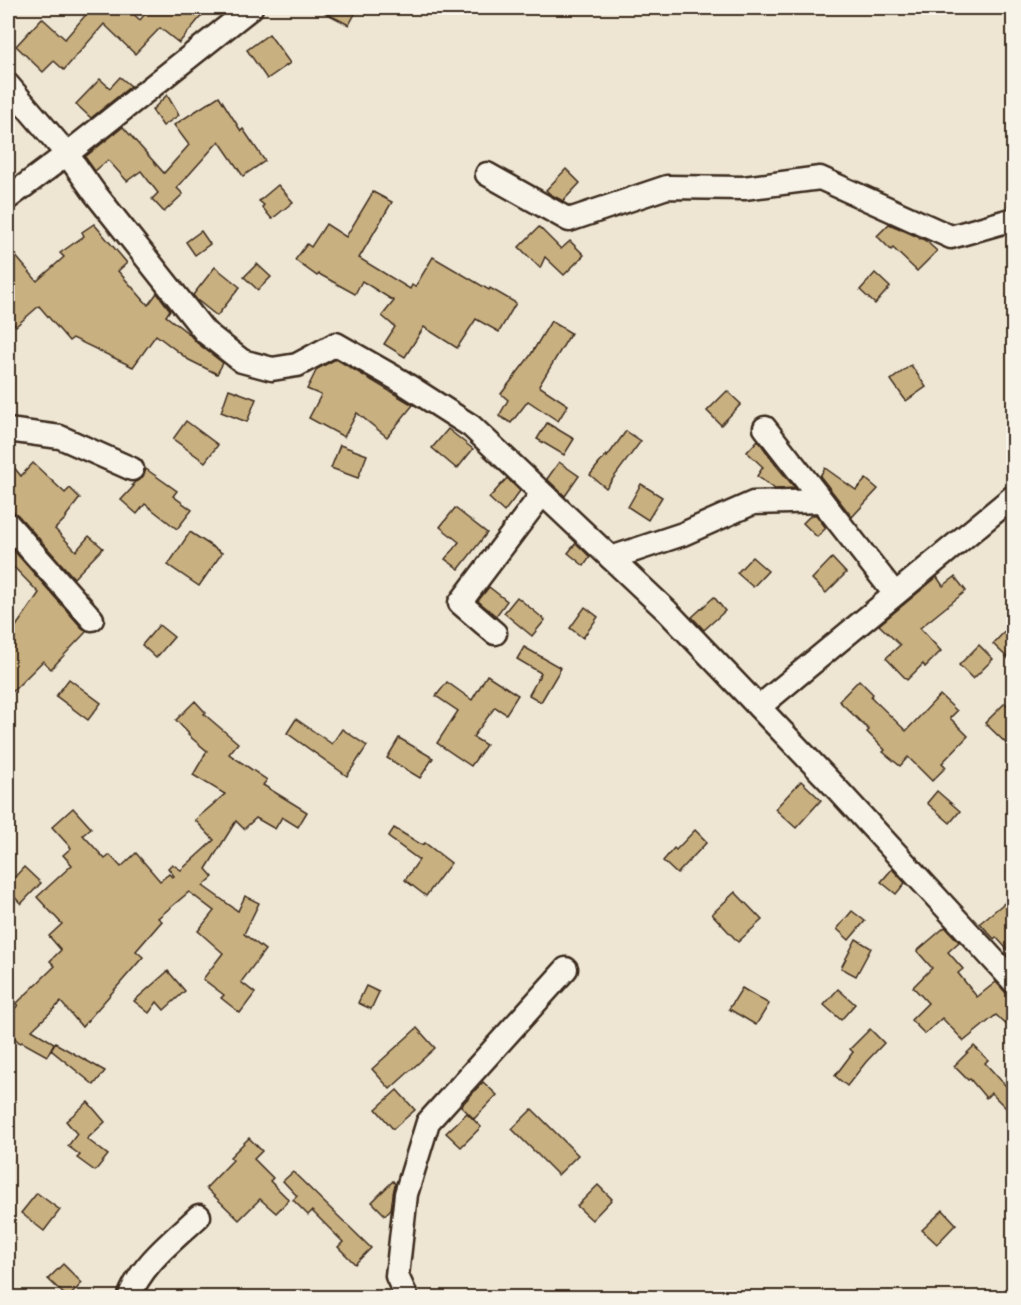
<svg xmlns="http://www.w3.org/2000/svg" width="1021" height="1305" font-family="'Indie Flower',sans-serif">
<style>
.building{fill:#c9b080;stroke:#3b2a1e;stroke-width:1.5}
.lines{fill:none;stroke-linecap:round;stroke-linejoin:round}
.minor-casing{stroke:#3b2a1e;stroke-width:27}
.minor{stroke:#f7f3e8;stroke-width:22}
</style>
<rect width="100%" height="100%" fill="#eee6d3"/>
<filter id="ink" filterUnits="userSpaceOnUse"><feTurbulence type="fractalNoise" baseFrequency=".0167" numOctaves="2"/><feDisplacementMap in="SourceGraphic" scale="12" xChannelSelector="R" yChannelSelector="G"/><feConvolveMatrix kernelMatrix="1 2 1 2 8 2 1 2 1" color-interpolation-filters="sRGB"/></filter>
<g filter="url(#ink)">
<g class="building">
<polygon points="87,8 127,8 140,20 150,8 208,8 179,43 160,28 135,54 104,24 64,70 54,61 43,72 16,46 42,18 65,39 90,10"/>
<polygon points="316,8 358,8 349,25"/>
<polygon points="269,34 290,63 267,79 247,50"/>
<polygon points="120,77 131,86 91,118 76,104 100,79 110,88"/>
<polygon points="167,95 179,115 163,126 152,110"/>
<polygon points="219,96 241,131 243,129 265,161 243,176 219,141 177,188 183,194 164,212 152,199 158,193 141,171 127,181 108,160 95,171 85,157 123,127 164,173 189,145 174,125"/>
<polygon points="566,169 580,183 563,201 550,194 546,190"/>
<polygon points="278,185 293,202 272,219 262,207 264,205 259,201"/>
<polygon points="373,192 392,202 359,258 410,289 412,285 415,287 433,257 489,290 490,288 516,303 499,332 476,319 457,348 424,327 405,357 384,344 395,327 382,316 394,301 362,281 355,294 319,274 317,276 295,260 307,244 311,247 326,224 346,237"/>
<polygon points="94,224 127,263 118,271 148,305 157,293 170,310 166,316 188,333 197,343 223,363 217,374 189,360 156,335 133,367 73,338 69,341 39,306 16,326 8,317 8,247 37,281 64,257 60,253 84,236 82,232"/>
<polygon points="889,224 918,237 920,239 921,238 926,241 937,251 917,271 893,248 891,250 877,236"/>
<polygon points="539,227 561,249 570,241 584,255 564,275 545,257 540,268 519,247"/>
<polygon points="201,231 210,244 195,255 186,242"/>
<polygon points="257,264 271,277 258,290 244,277"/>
<polygon points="215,267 240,287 217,316 197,300 193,295"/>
<polygon points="875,273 890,287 875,304 860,290"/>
<polygon points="551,321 571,333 539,386 568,405 558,421 528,401 511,423 499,416 508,400 501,394 530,356"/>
<polygon points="336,359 413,405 387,437 357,413 344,437 309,418 321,395 307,389 317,369"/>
<polygon points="911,365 926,387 906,401 891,380"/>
<polygon points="229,389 256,399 247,422 221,412"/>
<polygon points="727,391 741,404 721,425 707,411"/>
<polygon points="186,421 218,445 205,462 173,439"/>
<polygon points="547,423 574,439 564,455 537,439"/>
<polygon points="448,429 473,449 457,469 432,448"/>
<polygon points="626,431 641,441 606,488 590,475 606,455 607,457"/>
<polygon points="758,440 775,464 795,488 775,489 757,476 763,467 747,452"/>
<polygon points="340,445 367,455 358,478 331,468"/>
<polygon points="8,460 21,476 33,463 65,493 70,488 80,498 66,516 67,517 55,529 76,551 89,536 103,548 74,578 18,515 13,511 8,511"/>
<polygon points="559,462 579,476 565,496 547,479"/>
<polygon points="825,468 856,490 866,479 878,489 852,517 820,476"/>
<polygon points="146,469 177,491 173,496 192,510 177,529 145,504 137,514 121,500 134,486 132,485 135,482 140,480 144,475"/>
<polygon points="507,478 520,491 504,512 489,498"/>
<polygon points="641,484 662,497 648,520 628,507"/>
<polygon points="455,508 487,533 459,569 445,559 459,542 440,527"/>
<polygon points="811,515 816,515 826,528 817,537 803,523"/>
<polygon points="190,532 222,553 199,586 168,565"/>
<polygon points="576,543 590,557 584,566 568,553"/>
<polygon points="8,544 82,628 87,631 51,669 43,661 8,696 8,638 39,593 8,561"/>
<polygon points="752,557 768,571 753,587 737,573"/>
<polygon points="832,558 846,573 826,593 812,579"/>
<polygon points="937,577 943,586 955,577 966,591 920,628 941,651 925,667 923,664 907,680 886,658 900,645 879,625"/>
<polygon points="489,587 507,601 496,616 478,601"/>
<polygon points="517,597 545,620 532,636 504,613"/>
<polygon points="714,597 725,611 704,630 692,617"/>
<polygon points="585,607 598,617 583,638 570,628"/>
<polygon points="159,625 174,637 156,658 142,645"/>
<polygon points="1005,631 1014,640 1014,664 993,644"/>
<polygon points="979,645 993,659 973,679 959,665"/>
<polygon points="524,647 561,668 541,702 529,695 541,673 517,659"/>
<polygon points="487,675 518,695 506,714 495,707 473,737 486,745 471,766 437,743 458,711 436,696 447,682 472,700"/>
<polygon points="69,679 101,703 88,720 56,696"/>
<polygon points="859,680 873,694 871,697 906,731 940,695 957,711 950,718 968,736 942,763 946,767 932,781 908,757 900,766 883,752 885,750 867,732 869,730 839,701"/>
<polygon points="195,701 206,713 204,714 238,743 229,754 267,780 263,785 307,812 298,827 282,817 275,829 256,818 244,829 236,821 206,869 213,877 203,886 238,911 245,896 259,903 244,934 265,950 241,982 255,993 240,1013 221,998 224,995 203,979 223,953 198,931 214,911 189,892 158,918 162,921 136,951 143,957 82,1027 61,1002 32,1030 54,1043 47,1056 22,1042 20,1043 8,1032 8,1017 18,1005 16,1004 55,966 50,961 61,950 49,936 62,924 37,897 72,865 63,855 71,848 52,827 73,808 91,828 83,835 105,859 110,855 121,867 136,853 160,881 169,874 172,877 174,876 168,868 172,864 181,870 214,840 195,820 225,794 193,775 207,751 188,735 189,734 176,720"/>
<polygon points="1005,703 1014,711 1014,751 985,723"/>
<polygon points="296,719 332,744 342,729 367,746 347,776 287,733"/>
<polygon points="399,738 433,758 420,778 387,758"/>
<polygon points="801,781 821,800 796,828 775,809"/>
<polygon points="937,791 960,811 950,823 927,803"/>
<polygon points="394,828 422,845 425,843 451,863 426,896 405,880 419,860 388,837"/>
<polygon points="695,830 707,842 677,874 663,861 674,848 676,850"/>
<polygon points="24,867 41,883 21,904 8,890 8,884"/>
<polygon points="892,869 905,883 896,894 881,882"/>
<polygon points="735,892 762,920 738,942 712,914"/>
<polygon points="1014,895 1014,957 996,937 994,939 980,923"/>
<polygon points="852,911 865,921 849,940 837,929"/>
<polygon points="945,927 959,942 948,952 963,969 958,973 977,997 996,982 1005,992 1009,995 1014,995 1014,1032 996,1015 964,1041 942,1018 925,1034 911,1020 928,1003 913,987 932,968 917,951"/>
<polygon points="856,939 871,948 856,976 841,968"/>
<polygon points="168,971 185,991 164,1010 157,1002 149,1013 134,1001"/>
<polygon points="366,986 379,992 371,1009 358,1003"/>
<polygon points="742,988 769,1004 756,1025 729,1009"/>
<polygon points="838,989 855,1004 841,1020 824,1005"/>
<polygon points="417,1028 435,1048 390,1089 372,1069"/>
<polygon points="870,1029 884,1043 866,1062 847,1086 835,1076 853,1052 850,1049"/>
<polygon points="55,1043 105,1071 94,1085 51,1050"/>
<polygon points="974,1046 988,1060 985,1063 1006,1086 1014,1079 1014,1116 991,1093 986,1098 970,1079 968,1080 954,1066"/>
<polygon points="483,1082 497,1095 474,1119 461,1106"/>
<polygon points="397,1090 415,1110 393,1129 376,1109"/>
<polygon points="88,1102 105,1122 87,1139 108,1155 95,1171 77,1158 80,1155 68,1146 77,1134 66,1121"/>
<polygon points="532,1109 578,1155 558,1175 512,1129"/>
<polygon points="467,1113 481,1127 461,1147 446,1133"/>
<polygon points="249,1138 262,1151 254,1159 273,1178 270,1181 289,1200 276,1213 260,1199 239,1220 206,1188 233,1160 230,1157"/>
<polygon points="293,1172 371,1248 355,1264 338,1247 343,1242 312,1211 308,1215 293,1200 297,1196 283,1181"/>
<polygon points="393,1181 395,1184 391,1209 385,1215 372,1202"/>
<polygon points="598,1185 612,1199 592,1220 577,1206"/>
<polygon points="37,1193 60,1210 44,1231 21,1213"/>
<polygon points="943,1210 956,1224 937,1244 922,1230"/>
<polygon points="63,1264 82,1283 68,1298 48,1279"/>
</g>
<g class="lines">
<defs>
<g id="minor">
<polyline points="8,85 67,154 94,192 205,332 242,361 272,369 297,365 336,344 399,380 471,426 667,611 837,789 1014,982"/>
<polyline points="487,174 569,220 667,187 744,188 820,178 951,237 1014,219"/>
<polyline points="8,198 67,154 251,8"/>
<polyline points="765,428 895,594"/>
<polyline points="8,430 60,437 132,469"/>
<polyline points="8,524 92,619"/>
<polyline points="611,558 683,534 753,503 822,501"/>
<polyline points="495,633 460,603 542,494"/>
<polyline points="759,707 1014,496"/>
<path d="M129,1298C141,1264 174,1240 199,1216"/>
<polyline points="407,1298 397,1276 406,1194 428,1122 566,969"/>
</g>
</defs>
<use href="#minor" class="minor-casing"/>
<use href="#minor" class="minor"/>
</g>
</g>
<rect width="1021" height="1305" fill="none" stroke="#f7f3e8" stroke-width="30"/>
<rect x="15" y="15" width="991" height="1275" fill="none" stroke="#3b2a1e" stroke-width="2" filter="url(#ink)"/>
</svg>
